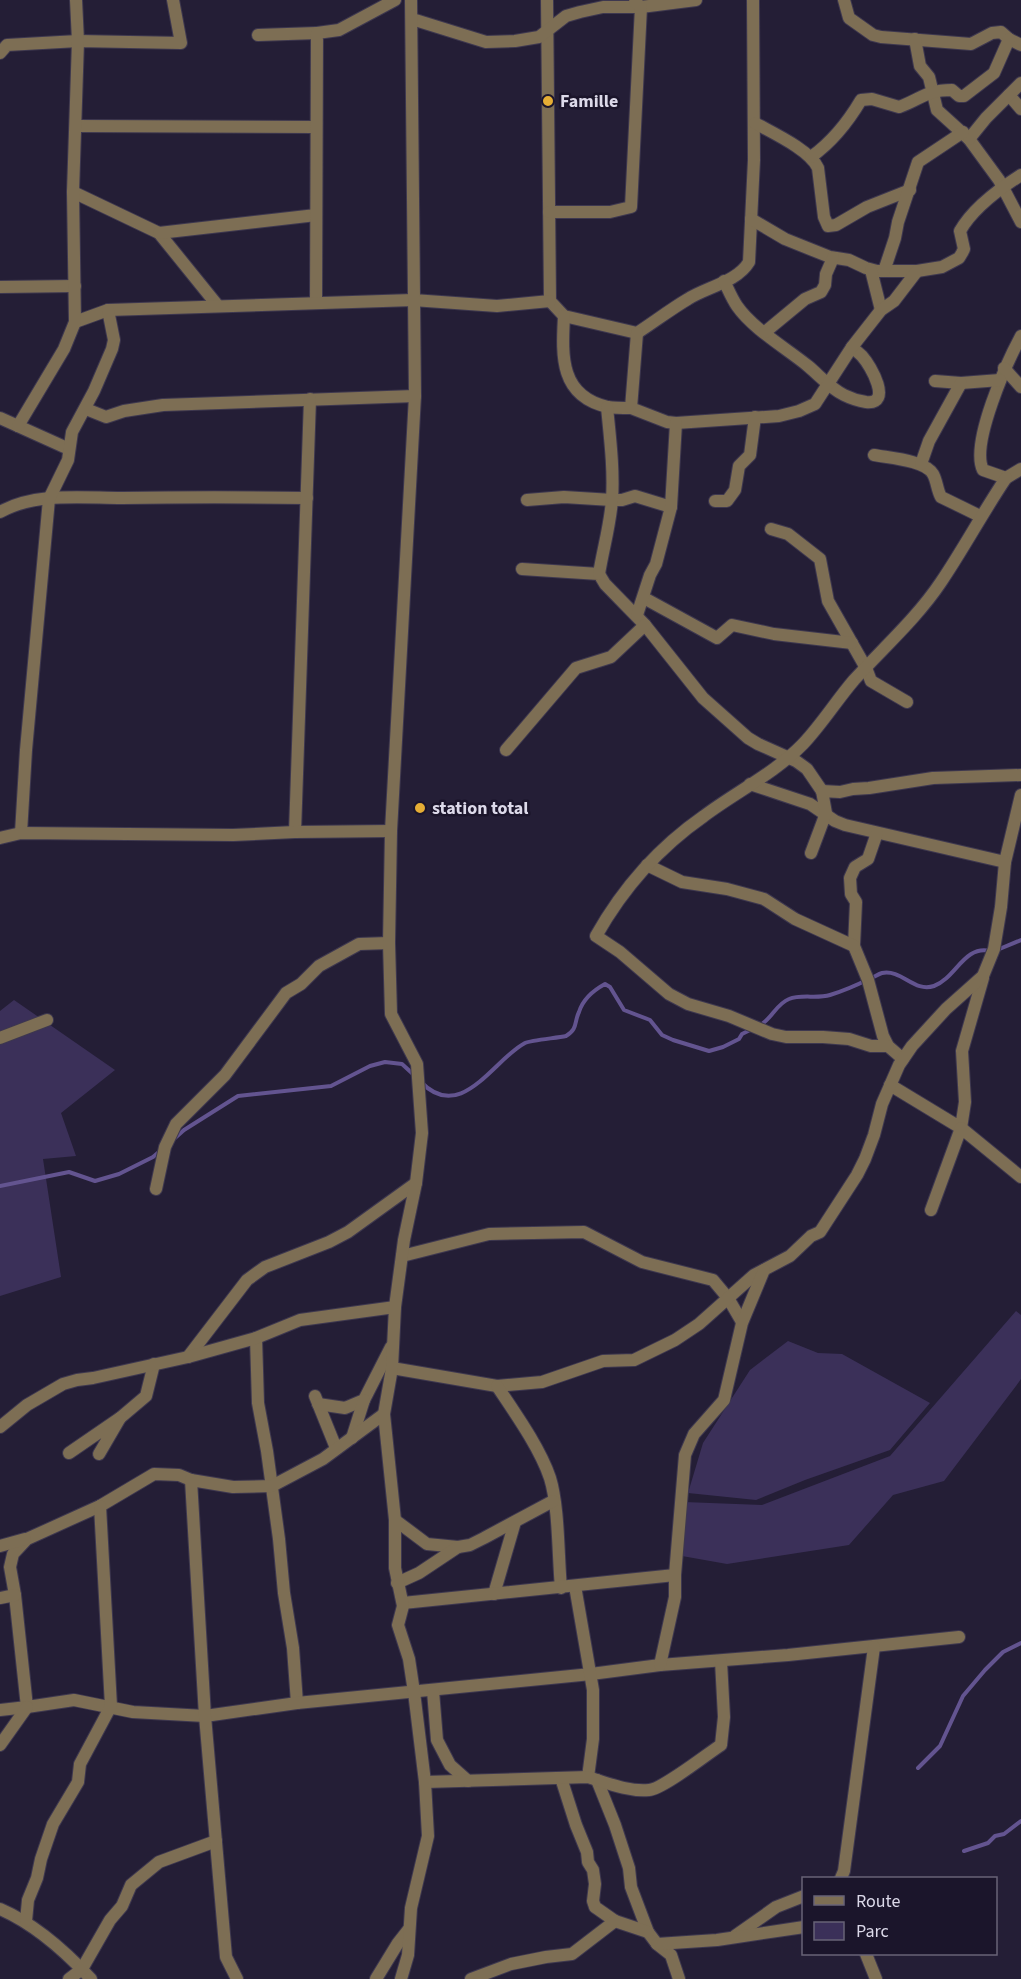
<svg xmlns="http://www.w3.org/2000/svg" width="1021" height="1979" font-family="'Source Sans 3',sans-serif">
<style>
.green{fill:#3b3059}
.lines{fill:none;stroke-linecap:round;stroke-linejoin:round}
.stream{stroke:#635490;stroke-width:4}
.street-casing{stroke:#3e384f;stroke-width:14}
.street{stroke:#7d6e54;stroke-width:12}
.poi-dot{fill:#e5ad35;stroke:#1b152b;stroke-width:2}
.labels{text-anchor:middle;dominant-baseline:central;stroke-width:5;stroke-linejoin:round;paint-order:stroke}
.poi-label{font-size:18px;font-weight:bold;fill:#dcd9e9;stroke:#1b152b;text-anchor:start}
</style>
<rect width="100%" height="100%" fill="#241e36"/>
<g class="green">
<polygon points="14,1000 115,1070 61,1113 76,1156 43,1159 61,1277 0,1296 0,1011"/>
<polygon points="1016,1311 1021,1315 1021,1379 1016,1386 944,1481 893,1495 849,1545 727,1564 682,1556 684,1502 762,1505 890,1456"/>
<polygon points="788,1341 818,1353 842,1354 930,1403 890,1450 805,1480 756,1500 688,1493 703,1443 750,1370"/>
</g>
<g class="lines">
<g class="stream">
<polyline points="997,950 1021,940"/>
<path d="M759,1026C772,1019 776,1004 789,999C801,994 817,999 830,995C843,991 857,985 869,979C873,978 878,974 882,973C902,969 914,993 934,986C956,978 964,945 990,951"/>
<path d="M421,1082C461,1124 494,1059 525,1043C532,1040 557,1038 566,1036C578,1029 574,1022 579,1012C583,999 594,990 605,984L610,987L624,1010L650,1020L662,1035L673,1040L709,1051L723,1047L739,1039L742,1034L752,1029"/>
<polyline points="175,1138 184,1130 238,1096 331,1086 370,1066 385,1062 402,1064 414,1075"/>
<polyline points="0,1186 69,1172 95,1181 119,1174 153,1157 160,1151"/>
<polyline points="918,1768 940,1746 963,1696 985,1670 1003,1652 1021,1643"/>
<polyline points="964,1851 988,1843 995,1836 1004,1834 1021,1821"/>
</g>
<defs>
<g id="street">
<path d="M547,0L550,301L564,316L637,333C654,322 671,309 688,299C707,287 737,282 749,262L754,160L753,0"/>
<polyline points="844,0 849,18 873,35 881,37 971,44 992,33 1001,32 1009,39 1021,45"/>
<polyline points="412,19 486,42 515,41 539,37 566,16 580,12 603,7 641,7 696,0"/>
<polyline points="258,35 317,33"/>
<polyline points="915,39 920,66 929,77 937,110 969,139 999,180 1021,222"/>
<polyline points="0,53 7,45 78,41 181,43 173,0"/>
<polyline points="1009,95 1021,109"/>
<path d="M755,123C773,133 810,150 818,168L824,217L828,226L836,225L867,207L910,190"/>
<polyline points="76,126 316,127"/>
<polyline points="969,139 986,118 1021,83"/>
<path d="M811,157C832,142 848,122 861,100L872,99L899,107C921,99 926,90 952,90L959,96H964L994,73L1009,39"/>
<polyline points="73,192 159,233 218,306"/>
<polyline points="549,212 610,212 631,207 641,7 635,2"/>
<path d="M751,219L785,239L830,257L849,260L866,268L877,271H917L942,267L959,258L962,253L964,249L960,231C973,208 999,189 1021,175"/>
<polyline points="159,233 316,215"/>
<polyline points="871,270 881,310"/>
<polyline points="884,271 895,238 898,222 918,162 963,132"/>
<path d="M724,281C728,289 732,299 737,306C753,329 786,348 808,366C820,376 830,388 844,395C850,398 859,401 866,402C893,405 871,366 862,356C859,353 855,350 852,347"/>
<polyline points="0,287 75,286"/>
<polyline points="316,303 317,33 339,30 395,0"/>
<path d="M564,316C562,355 559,396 608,407C615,408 624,408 631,408"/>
<polyline points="75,322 108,310 413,300 497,306 550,301"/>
<polyline points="765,332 805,299 821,292 825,285 826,274 833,258"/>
<polyline points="637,333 631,408 667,422 676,423 779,416 799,411 815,404 852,347 881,310 894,301 917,271"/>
<path d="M1021,336C1007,362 970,444 983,470L1006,478L1021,469"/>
<polyline points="1004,368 1021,387"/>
<polyline points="935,381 961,383 1000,380"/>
<polyline points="86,409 106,417 124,411 163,405 415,396"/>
<polyline points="0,418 69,449"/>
<polyline points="18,426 64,349 75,322 73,192 78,41 76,0"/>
<path d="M874,455C889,458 925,460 933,474C937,481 937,490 941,497L980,516"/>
<polyline points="921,464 929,441 961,383"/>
<polyline points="527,500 564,497 612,500 622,500 635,496 671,507"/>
<polyline points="715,501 727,501 735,490 739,466 750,455 755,417"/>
<path d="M0,512C36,492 82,498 122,498C184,497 245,497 307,498"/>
<polyline points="771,529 788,534 820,559 828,601 866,668 871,681 907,702"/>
<polyline points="522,569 599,574 605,584 645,625 703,698 748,738 758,744 796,761 807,769 822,791"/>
<path d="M599,574C603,549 610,526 612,500C614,469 610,438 607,407"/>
<polyline points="644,598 717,638 732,625 774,634 852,643"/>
<polyline points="637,615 650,575 656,564 671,507 676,423"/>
<polyline points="506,750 576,668 611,657 645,625"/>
<polyline points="750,784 810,804 835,821 845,825 1005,862 1021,795"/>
<polyline points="295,832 310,399"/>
<polyline points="21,833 26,750 49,499 68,460 72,432 94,391 112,349 114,340 108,310"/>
<polyline points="877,833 868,859 855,867 850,878 851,894 856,902 854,946 868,980 883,1036 888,1046 903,1059"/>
<polyline points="0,838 21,833 233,835 295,832 391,831"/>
<polyline points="811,853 826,813 822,791 840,792 853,789 869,788 933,778 1021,775"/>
<polyline points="647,865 682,882 727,889 764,899 795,919 854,946"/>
<polyline points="0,1038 47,1020"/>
<path d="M888,1046H871L849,1039L823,1037H786L772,1034L729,1016L688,1004L669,994L620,952L596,936C623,888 658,848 704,816C736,792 775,773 803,744C822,724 836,701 854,680C883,648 917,618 941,582C964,548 983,512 1006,478"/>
<polyline points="890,1085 961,1128 965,1102 962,1051 983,978"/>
<polyline points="156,1189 165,1147 176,1124 225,1075 286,993 301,984 319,966 359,944 389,943"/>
<polyline points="931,1210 961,1128 1021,1177"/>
<polyline points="402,1256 489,1234 584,1232 642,1262 713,1280 728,1298 742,1322"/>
<polyline points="256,1338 258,1403 267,1451 279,1539 284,1593 293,1648 297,1703"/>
<polyline points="188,1357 247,1280 265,1267 329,1242 348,1232 416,1183"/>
<polyline points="392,1368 497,1386 542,1382 603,1361 634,1360 675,1340 699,1324 754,1275 790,1256 811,1236 820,1232 857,1175 865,1159 874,1135 882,1104 899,1065 912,1046 946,1009 983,976 994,949 1001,907 1005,862"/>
<path d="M497,1386C515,1413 540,1448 550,1478C559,1507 558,1556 561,1588"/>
<polyline points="315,1396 336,1448"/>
<polyline points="318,1404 345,1408 364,1400 391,1347"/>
<polyline points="120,1418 146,1396 154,1364"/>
<polyline points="0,1427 27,1405 63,1384 77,1380 93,1378 188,1357 256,1338 300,1320 395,1307"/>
<polyline points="352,1438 364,1400"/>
<polyline points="69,1453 120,1418 99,1454"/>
<polyline points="191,1480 179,1475 154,1474 100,1506 27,1539 13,1554 10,1567 15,1595 27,1707 74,1700 133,1712 205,1716 297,1703 591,1674 660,1665 788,1655 959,1637"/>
<polyline points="395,1520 427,1544 458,1547"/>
<polyline points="0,1546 25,1539"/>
<polyline points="397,1583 419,1573 458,1547 470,1545 484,1538 553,1501"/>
<polyline points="575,1586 593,1690 593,1739 588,1777"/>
<polyline points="494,1594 515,1522"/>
<polyline points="0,1598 15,1595"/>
<polyline points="403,1603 675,1575"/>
<polyline points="660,1665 675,1597 675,1575 685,1455 694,1434 724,1400 742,1323 764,1270"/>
<polyline points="433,1691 437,1740 450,1765 468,1781"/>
<polyline points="0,1710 27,1707"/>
<polyline points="0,1745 27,1707"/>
<polyline points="561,1778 576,1825 587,1852 588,1862 593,1870 595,1884 593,1901 595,1907 615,1921"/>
<polyline points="597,1780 615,1825 629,1868 631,1887 648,1932 657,1944 671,1955 679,1979"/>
<path d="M425,1782L588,1777C607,1783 629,1792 649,1790C663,1789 707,1754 721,1745L724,1717L721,1661"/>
<polyline points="841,1878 844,1871 874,1647"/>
<path d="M0,1909C35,1924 65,1951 91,1979"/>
<polyline points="26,1921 28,1900 37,1878 41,1859 53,1824 78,1782 80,1764 111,1706 100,1506"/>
<polyline points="735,1936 776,1907 804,1896"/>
<polyline points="657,1944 717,1940 804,1927"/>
<polyline points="866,1954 876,1979"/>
<polyline points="69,1979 82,1969 110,1920 122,1906 131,1885 159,1862 216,1841"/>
<polyline points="237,1979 226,1957 205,1716 191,1480 233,1487 272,1486 323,1459 384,1414"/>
<polyline points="376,1979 398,1943 409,1929"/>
<polyline points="401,1979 408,1955 411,1908 428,1836 425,1782 414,1692 409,1659 398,1625 403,1606 395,1568 395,1520 384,1414 392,1368 395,1307 404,1240 416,1183 422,1133 417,1064 391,1014 389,943 391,831 415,396 411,0"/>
<polyline points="471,1979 511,1964 546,1957 572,1954 615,1921 648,1932"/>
</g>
</defs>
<use href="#street" class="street-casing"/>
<use href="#street" class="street"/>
</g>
<g class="poi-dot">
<circle cx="548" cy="101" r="6"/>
<circle cx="420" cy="808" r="6"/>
</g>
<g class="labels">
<g class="poi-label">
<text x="560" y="101">Famille</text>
<text x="432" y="808">station total</text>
</g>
</g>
<rect x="802" y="1877" width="195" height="78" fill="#1b152b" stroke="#686377" stroke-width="1.5"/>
<rect x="814" y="1896" width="30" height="9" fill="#7d6e54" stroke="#686377" stroke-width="1.5"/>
<text x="856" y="1907" font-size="18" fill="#dcd9e9">Route</text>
<rect x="814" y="1922" width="30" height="18" fill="#3b3059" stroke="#686377" stroke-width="1.5"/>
<text x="856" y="1937" font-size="18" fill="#dcd9e9">Parc</text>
</svg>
